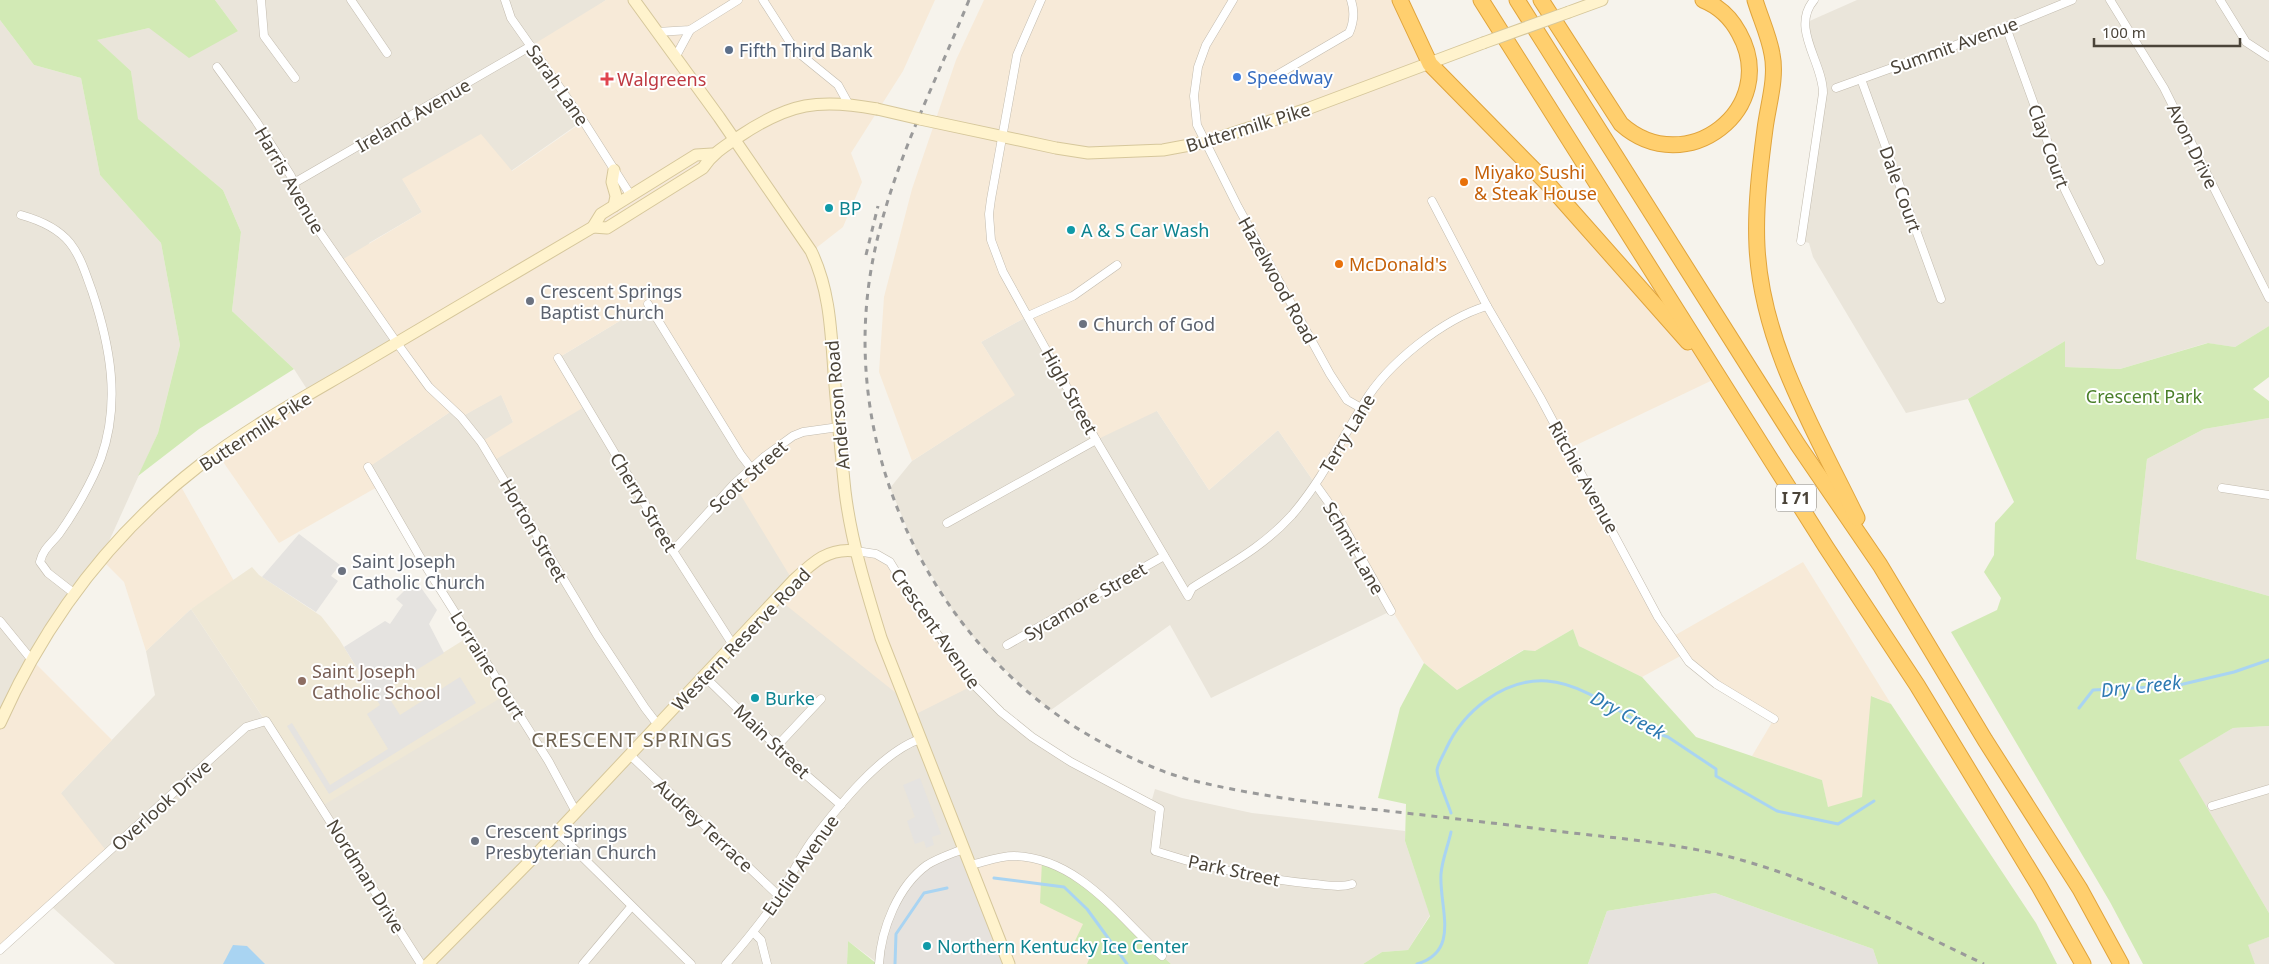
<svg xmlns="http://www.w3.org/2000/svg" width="2269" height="964" font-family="'Noto Sans',sans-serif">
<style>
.residential{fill:#eae5da}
.commercial{fill:#f7ead8}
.industrial{fill:#e6e2dd}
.education{fill:#efe8d6}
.green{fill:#d2eab5}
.parking{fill:#e5e3e0}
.water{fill:#a9d4f2}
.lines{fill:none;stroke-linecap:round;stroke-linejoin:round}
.stream{stroke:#a9d4f2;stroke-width:3}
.street-casing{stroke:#c2bbae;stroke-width:9}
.secondary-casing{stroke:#d6c79b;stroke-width:13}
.highway-casing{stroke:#e0a43c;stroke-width:17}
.street{stroke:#fff;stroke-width:8}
.secondary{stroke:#fff3cd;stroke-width:11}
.highway{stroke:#ffcf6e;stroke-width:15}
.rail{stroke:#9a9a9a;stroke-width:3;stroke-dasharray:6 6;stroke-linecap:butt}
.secondary-bridge-casing{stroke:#d6c79b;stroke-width:13;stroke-linecap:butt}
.secondary-bridge{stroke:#fff3cd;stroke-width:11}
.service-dot{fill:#5c6f8a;stroke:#fff;stroke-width:2}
.shop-dot{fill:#3f7fe0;stroke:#fff;stroke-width:2}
.health-dot{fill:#e0444e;stroke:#fff;stroke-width:2}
.food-dot{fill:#e8710a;stroke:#fff;stroke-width:2}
.culture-dot{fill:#0f9aa8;stroke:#fff;stroke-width:2}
.worship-dot{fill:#6b7280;stroke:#fff;stroke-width:2}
.education-dot{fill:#8d6e63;stroke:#fff;stroke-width:2}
.labels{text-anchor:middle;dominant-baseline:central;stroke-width:4;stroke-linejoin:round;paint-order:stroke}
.shield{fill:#fff;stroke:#817c74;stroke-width:1}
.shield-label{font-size:16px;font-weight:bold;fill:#4b4439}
.street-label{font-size:18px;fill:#4b4439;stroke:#fff}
.service-label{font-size:18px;fill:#4e5e75;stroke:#fff;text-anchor:start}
.shop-label{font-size:18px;fill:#366cbe;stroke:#fff;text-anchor:start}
.health-label{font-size:18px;fill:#be3a42;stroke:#fff;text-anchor:start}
.food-label{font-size:18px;fill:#c56008;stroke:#fff;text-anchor:start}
.culture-label{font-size:18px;fill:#0d838f;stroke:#fff;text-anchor:start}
.worship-label{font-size:18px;fill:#5b616d;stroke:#fff;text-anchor:start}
.park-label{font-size:18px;fill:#4a7f2a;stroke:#fff}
.education-label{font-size:18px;fill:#785e54;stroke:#fff;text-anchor:start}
.water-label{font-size:19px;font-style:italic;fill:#2e7ab2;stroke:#fff}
.quarter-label{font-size:20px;letter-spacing:1px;fill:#6e6250;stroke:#fff}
</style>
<rect width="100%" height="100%" fill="#f6f3ec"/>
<g class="residential">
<polygon points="215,0 606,0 592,10 581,122 511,171 403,180 422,212 369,243 397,343 310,394 294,369 232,311 241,232 223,190 137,119 131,71 96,40 149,28 238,31"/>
<polygon points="1857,0 2269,0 2269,326 2235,347 2207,343 2120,369 2065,367 2065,341 1968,399 1906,413 1813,257 1809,243 1801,241 1823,93 1805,23"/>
<polygon points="0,20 34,65 81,78 100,175 161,243 180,345 158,433 101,559 75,594 0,723"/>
<polygon points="648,304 974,685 1032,737 1151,803 1155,789 1182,798 1252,813 1405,831 1405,841 1430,915 1408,950 1382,952 1363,964 1171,964 1133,930 1042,861 879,964 848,941 847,964 115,964 51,906 61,793 155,695 146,651 191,609 270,728 507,694 368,467 453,410 461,417 501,394 513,422 493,461 558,358"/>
<polygon points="1028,316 1157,411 1209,490 1278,430 1316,485 1391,611 1211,698 1170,625 1051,710 1035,698 988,654 956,616 916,549 890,488 912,461 1014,395 981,342"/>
<polygon points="2269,418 2269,596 2136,559 2147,459 2204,429"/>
<polygon points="2269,726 2269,913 2178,760 2233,728"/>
<polygon points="2269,937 2269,964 2255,964 2247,945"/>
</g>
<g class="commercial">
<polygon points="606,0 935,0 903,71 851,153 862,182 843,227 811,252 818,266 856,551 886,559 974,685 912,716 906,701 777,598 793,581 734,484 751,468 648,304 558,358 586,406 493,461 481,442 513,422 501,395 461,417 453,410 369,467 379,486 279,543 217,453 396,343 340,261 422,212 402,179 481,134 512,171 581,123 531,46"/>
<polygon points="984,0 1401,0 1430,64 1719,377 1568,449 1672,637 1803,562 1891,704 1872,696 1862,797 1828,808 1822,780 1752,756 1774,719 1716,684 1684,654 1642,677 1579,646 1573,629 1535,651 1523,650 1457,690 1424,663 1316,485 1278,430 1209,490 1157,411 1096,440 1028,316 981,342 1015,395 912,461 879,372 884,297 912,189 956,60"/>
<polygon points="179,483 234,581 191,609 146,651 124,582 101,559"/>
<polygon points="31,659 112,740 61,793 108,853 0,950 0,723"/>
<polygon points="998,858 1042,861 1083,924 1093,952 1087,964 1009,964 970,865"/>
</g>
<g class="industrial">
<polygon points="963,849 1009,964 880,964 886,923 918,873"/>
<polygon points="1715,893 1873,949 1878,964 1588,964 1607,911"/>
</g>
<polygon class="education" points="252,567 259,575 321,616 339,639 374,696 470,636 507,694 322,806 191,609"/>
<g class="green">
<polygon points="0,0 215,0 238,31 189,58 149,28 97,40 131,71 138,119 223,190 241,232 232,311 294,369 199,429 138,476 158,433 180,345 161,243 100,175 81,78 34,65 0,20"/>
<polygon points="2269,326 2269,377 2253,389 2269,401 2269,418 2204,429 2147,459 2136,559 2269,596 2269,726 2233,728 2179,760 2269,913 2269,937 2248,945 2255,964 2143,964 2110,902 1951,632 1997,610 2001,598 1984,572 1994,555 1995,523 2014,502 1968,399 2065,341 2065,367 2120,369 2208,343 2235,347"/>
<polygon points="1573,629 1579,646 1642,677 1696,737 1822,780 1828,807 1862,797 1871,696 1891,704 2036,923 2057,964 1878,964 1873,949 1715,893 1607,911 1588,964 1363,964 1382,952 1408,950 1430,916 1405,841 1406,804 1378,798 1400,708 1424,663 1457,690 1524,650 1535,651"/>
<polygon points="1042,861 1066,870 1171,964 1087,964 1092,952 1074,943 1083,924 1040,903"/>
<polygon points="848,941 877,964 847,964"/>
</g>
<g class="parking">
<polygon points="299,534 340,565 331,576 338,581 316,612 262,577"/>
<polygon points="419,585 437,610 429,624 444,653 384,690 400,715 460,677 476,703 329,794 287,726 292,723 330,785 388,749 367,714 380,705 344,647 385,621 390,624 403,605 396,599 404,591"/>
<polygon points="920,778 941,834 932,837 934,845 926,848 924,841 915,844 907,821 915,817 903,785"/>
</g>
<polygon class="water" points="233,945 247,946 265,964 223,964"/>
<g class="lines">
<g class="stream">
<polyline points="2079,708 2093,690 2175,686 2234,672 2269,660"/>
<path d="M1451,813C1448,803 1437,779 1437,770C1438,763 1443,756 1446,749C1463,712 1503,678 1547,681C1583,683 1627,717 1659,734L1668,737L1716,769V776L1777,811L1838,824L1874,801"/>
<polyline points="994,878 1064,887 1087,909 1127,964"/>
<polyline points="895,964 896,934 924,893 947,888"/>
<path d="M1417,964C1461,951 1439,908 1441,874C1442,860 1448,846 1451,832"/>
</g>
<defs>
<g id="street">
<polyline points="261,0 264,36 295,78"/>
<polyline points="351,0 387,53"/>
<polyline points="505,0 511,18 584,122 631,196"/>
<polyline points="763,0 795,50 838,85 848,103"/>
<path d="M1041,0L1017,55L991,199L989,214L991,240L1003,272L1096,440L1188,596L1192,588C1228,565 1262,548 1292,515C1322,480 1340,442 1364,403C1387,364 1443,319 1487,306"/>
<polyline points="1233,0 1206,45 1198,67 1194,96 1197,125 1238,207 1330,374 1347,400 1361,408"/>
<polyline points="2110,0 2164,88 2269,298"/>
<polyline points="2220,0 2246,42 2269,57"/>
<polyline points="2006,27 2065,190 2100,261"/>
<polyline points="657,32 690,30 738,0"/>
<polyline points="676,56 690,30"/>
<polyline points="217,67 256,121 291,176 301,205 397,343 429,387 461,417 481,442 597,635 645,708 658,725"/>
<path d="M1277,75L1349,33C1354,22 1355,12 1351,0"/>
<polyline points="1861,79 1941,299"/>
<polyline points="1836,88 2006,27 2072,0"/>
<polyline points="294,183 531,46"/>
<polyline points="1432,201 1487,306 1540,397 1658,617 1689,662 1716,684 1774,719"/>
<path d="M21,215C39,220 58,228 70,243C81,257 86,275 92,291C110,345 121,402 101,458C92,482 74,513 59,534C51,544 43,549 40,562L48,573L75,594"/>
<path d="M1801,241L1823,93C1823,62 1790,28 1814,0"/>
<polyline points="648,304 741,455 751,468"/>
<polyline points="1028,316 1073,296 1117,265"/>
<polyline points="558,358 673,551 733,645"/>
<polyline points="368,467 420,557 549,762 576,812"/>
<polyline points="1316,485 1336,513 1391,611"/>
<polyline points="2222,488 2269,495"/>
<polyline points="947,523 1096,440"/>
<polyline points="673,551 734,484 764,457 793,436 803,432 839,427"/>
<path d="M856,551L876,554L890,562L917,606L974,685L1001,712L1032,737L1071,762L1160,809L1155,851C1207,868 1260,879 1314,884C1327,885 1340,888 1352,884"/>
<polyline points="0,621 31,659"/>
<polyline points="1007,645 1164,556"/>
<polyline points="704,676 805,774 841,805"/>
<polyline points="777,746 821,699"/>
<polyline points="630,755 779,896"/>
<polyline points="2212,806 2269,789"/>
<polyline points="557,832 691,964"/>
<path d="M970,865C984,862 999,856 1014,856C1079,858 1119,917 1162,956"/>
<polyline points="753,932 761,940 767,964"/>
<polyline points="0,950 246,727 266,721 421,964"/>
<polyline points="583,964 631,907"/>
<path d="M726,964C745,942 764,919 780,895C790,878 799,859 811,842C837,808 880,753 920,739"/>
<path d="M879,964C881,929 898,886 927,865C938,858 951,854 963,849"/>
</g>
<g id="secondary">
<path d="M634,0L719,117L811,251C830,290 831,332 834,373C837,412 841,452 845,491C851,541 866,589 881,638L1009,964"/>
<polyline points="1569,12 1602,0"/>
<polyline points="920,119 1056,148 1088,153 1163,150 1206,142 1307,109 1483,43"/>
<polyline points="614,170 612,182 616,196 614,206"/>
<path d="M593,227L607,228L703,168C713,153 725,146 740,136C789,103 819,98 877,109"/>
<path d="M0,723C45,622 112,533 200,465C253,424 314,392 371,358C445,315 519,271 593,227L601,214L696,155L712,154"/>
<path d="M428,964L531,860L793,581C812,563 828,547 856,551"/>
</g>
<g id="highway">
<polyline points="1400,0 1430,64 1548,184 1688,342"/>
<polyline points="1481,0 1826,547 1917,685 2039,886 2083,964"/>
<polyline points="1517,0 1798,445 1880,565 1985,740 2080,889 2121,964"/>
<path d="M1541,0L1621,124C1686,182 1781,108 1739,33C1731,18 1718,6 1703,0"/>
<path d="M1755,0C1760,17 1769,36 1772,54C1777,78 1768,105 1765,129C1760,167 1755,208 1757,247C1762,345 1815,431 1857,518"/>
</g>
</defs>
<use href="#street" class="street-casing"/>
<use href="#secondary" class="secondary-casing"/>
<use href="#highway" class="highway-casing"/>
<use href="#street" class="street"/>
<use href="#secondary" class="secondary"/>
<use href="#highway" class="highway"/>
<g class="rail">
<path d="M969,0C931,94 883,182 869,283C844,464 939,652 1097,740C1126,756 1155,770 1187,779C1250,795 1314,803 1379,810C1441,817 1503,824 1564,832C1617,838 1670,843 1722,855C1814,877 1899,924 1984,964"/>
<polyline points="866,255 878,206"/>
</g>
<defs>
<g id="secondary-bridge">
<polyline points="1483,43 1569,12"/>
<polyline points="877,109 920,119"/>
</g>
</defs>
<use href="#secondary-bridge" class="secondary-bridge-casing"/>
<use href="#secondary-bridge" class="secondary-bridge"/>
</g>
<circle class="service-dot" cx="729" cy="50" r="5"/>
<circle class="shop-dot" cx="1237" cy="77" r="5"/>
<path class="health-dot" d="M604.5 71.5h5v5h5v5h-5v5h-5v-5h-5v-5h5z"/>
<g class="food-dot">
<circle cx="1464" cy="182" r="5"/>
<circle cx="1339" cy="264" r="5"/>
</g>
<g class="culture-dot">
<circle cx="829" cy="208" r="5"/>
<circle cx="1071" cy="230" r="5"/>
<circle cx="755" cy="698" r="5"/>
<circle cx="927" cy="946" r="5"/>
</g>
<g class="worship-dot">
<circle cx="530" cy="301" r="5"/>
<circle cx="1083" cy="324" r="5"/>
<circle cx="342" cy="571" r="5"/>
<circle cx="475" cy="841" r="5"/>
</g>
<circle class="education-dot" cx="302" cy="681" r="5"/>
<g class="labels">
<rect class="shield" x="1776" y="484.5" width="40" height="27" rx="4"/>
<g class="shield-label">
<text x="1796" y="498">I 71</text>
</g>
<g class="street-label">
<text transform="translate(1954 45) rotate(-20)">Summit Avenue</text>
<text transform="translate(558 85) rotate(55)">Sarah Lane</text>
<text transform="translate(413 115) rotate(-30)">Ireland Avenue</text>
<text transform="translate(1248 127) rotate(-17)">Buttermilk Pike</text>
<text transform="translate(2049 146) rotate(70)">Clay Court</text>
<text transform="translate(2193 146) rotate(64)">Avon Drive</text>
<text transform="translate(290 180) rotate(60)">Harris Avenue</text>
<text transform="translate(1901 189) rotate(70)">Dale Court</text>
<text transform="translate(1278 280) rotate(61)">Hazelwood Road</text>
<text transform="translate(1070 391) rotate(61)">High Street</text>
<text transform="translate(837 405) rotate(-95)">Anderson Road</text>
<text transform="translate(255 431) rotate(-33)">Buttermilk Pike</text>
<text transform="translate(1347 433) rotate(-59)">Terry Lane</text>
<text transform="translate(748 476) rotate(-42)">Scott Street</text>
<text transform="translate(1584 477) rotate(61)">Ritchie Avenue</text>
<text transform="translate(644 502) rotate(59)">Cherry Street</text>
<text transform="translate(534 530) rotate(60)">Horton Street</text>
<text transform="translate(1354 548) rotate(60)">Schmit Lane</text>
<text transform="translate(1085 601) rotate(-30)">Sycamore Street</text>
<text transform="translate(936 628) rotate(55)">Crescent Avenue</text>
<text transform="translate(741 639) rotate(-46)">Western Reserve Road</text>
<text transform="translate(488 665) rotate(58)">Lorraine Court</text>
<text transform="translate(772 741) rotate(44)">Main Street</text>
<text transform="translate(161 805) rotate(-42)">Overlook Drive</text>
<text transform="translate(704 825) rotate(43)">Audrey Terrace</text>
<text transform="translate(800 865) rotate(-55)">Euclid Avenue</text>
<text transform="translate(1234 870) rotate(12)">Park Street</text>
<text transform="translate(366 876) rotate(58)">Nordman Drive</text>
</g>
<g class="service-label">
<text x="739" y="50">Fifth Third Bank</text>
</g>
<g class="shop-label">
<text x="1247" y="77">Speedway</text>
</g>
<g class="health-label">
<text x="617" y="79">Walgreens</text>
</g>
<g class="food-label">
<text x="1474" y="172">Miyako Sushi<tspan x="1474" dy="21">&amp; Steak House</tspan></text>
<text x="1349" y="264">McDonald's</text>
</g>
<g class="culture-label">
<text x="839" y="208">BP</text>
<text x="1081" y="230">A &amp; S Car Wash</text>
<text x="765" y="698">Burke</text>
<text x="937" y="946">Northern Kentucky Ice Center</text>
</g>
<g class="worship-label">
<text x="540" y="291">Crescent Springs<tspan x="540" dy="21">Baptist Church</tspan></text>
<text x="1093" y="324">Church of God</text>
<text x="352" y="561">Saint Joseph<tspan x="352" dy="21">Catholic Church</tspan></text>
<text x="485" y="831">Crescent Springs<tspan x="485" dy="21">Presbyterian Church</tspan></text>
</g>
<g class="park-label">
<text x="2144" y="396">Crescent Park</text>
</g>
<g class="education-label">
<text x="312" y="671">Saint Joseph<tspan x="312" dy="21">Catholic School</tspan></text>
</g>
<g class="water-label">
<text transform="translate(2141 686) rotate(-6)">Dry Creek</text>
<text transform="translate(1628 715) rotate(28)">Dry Creek</text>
</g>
<g class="quarter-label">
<text x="632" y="739">CRESCENT SPRINGS</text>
</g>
</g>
<path d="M2094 38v8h146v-8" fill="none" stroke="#4b4439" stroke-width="2.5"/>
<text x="2102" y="38" font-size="15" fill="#4b4439" stroke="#ffffff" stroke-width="4" paint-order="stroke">100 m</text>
</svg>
